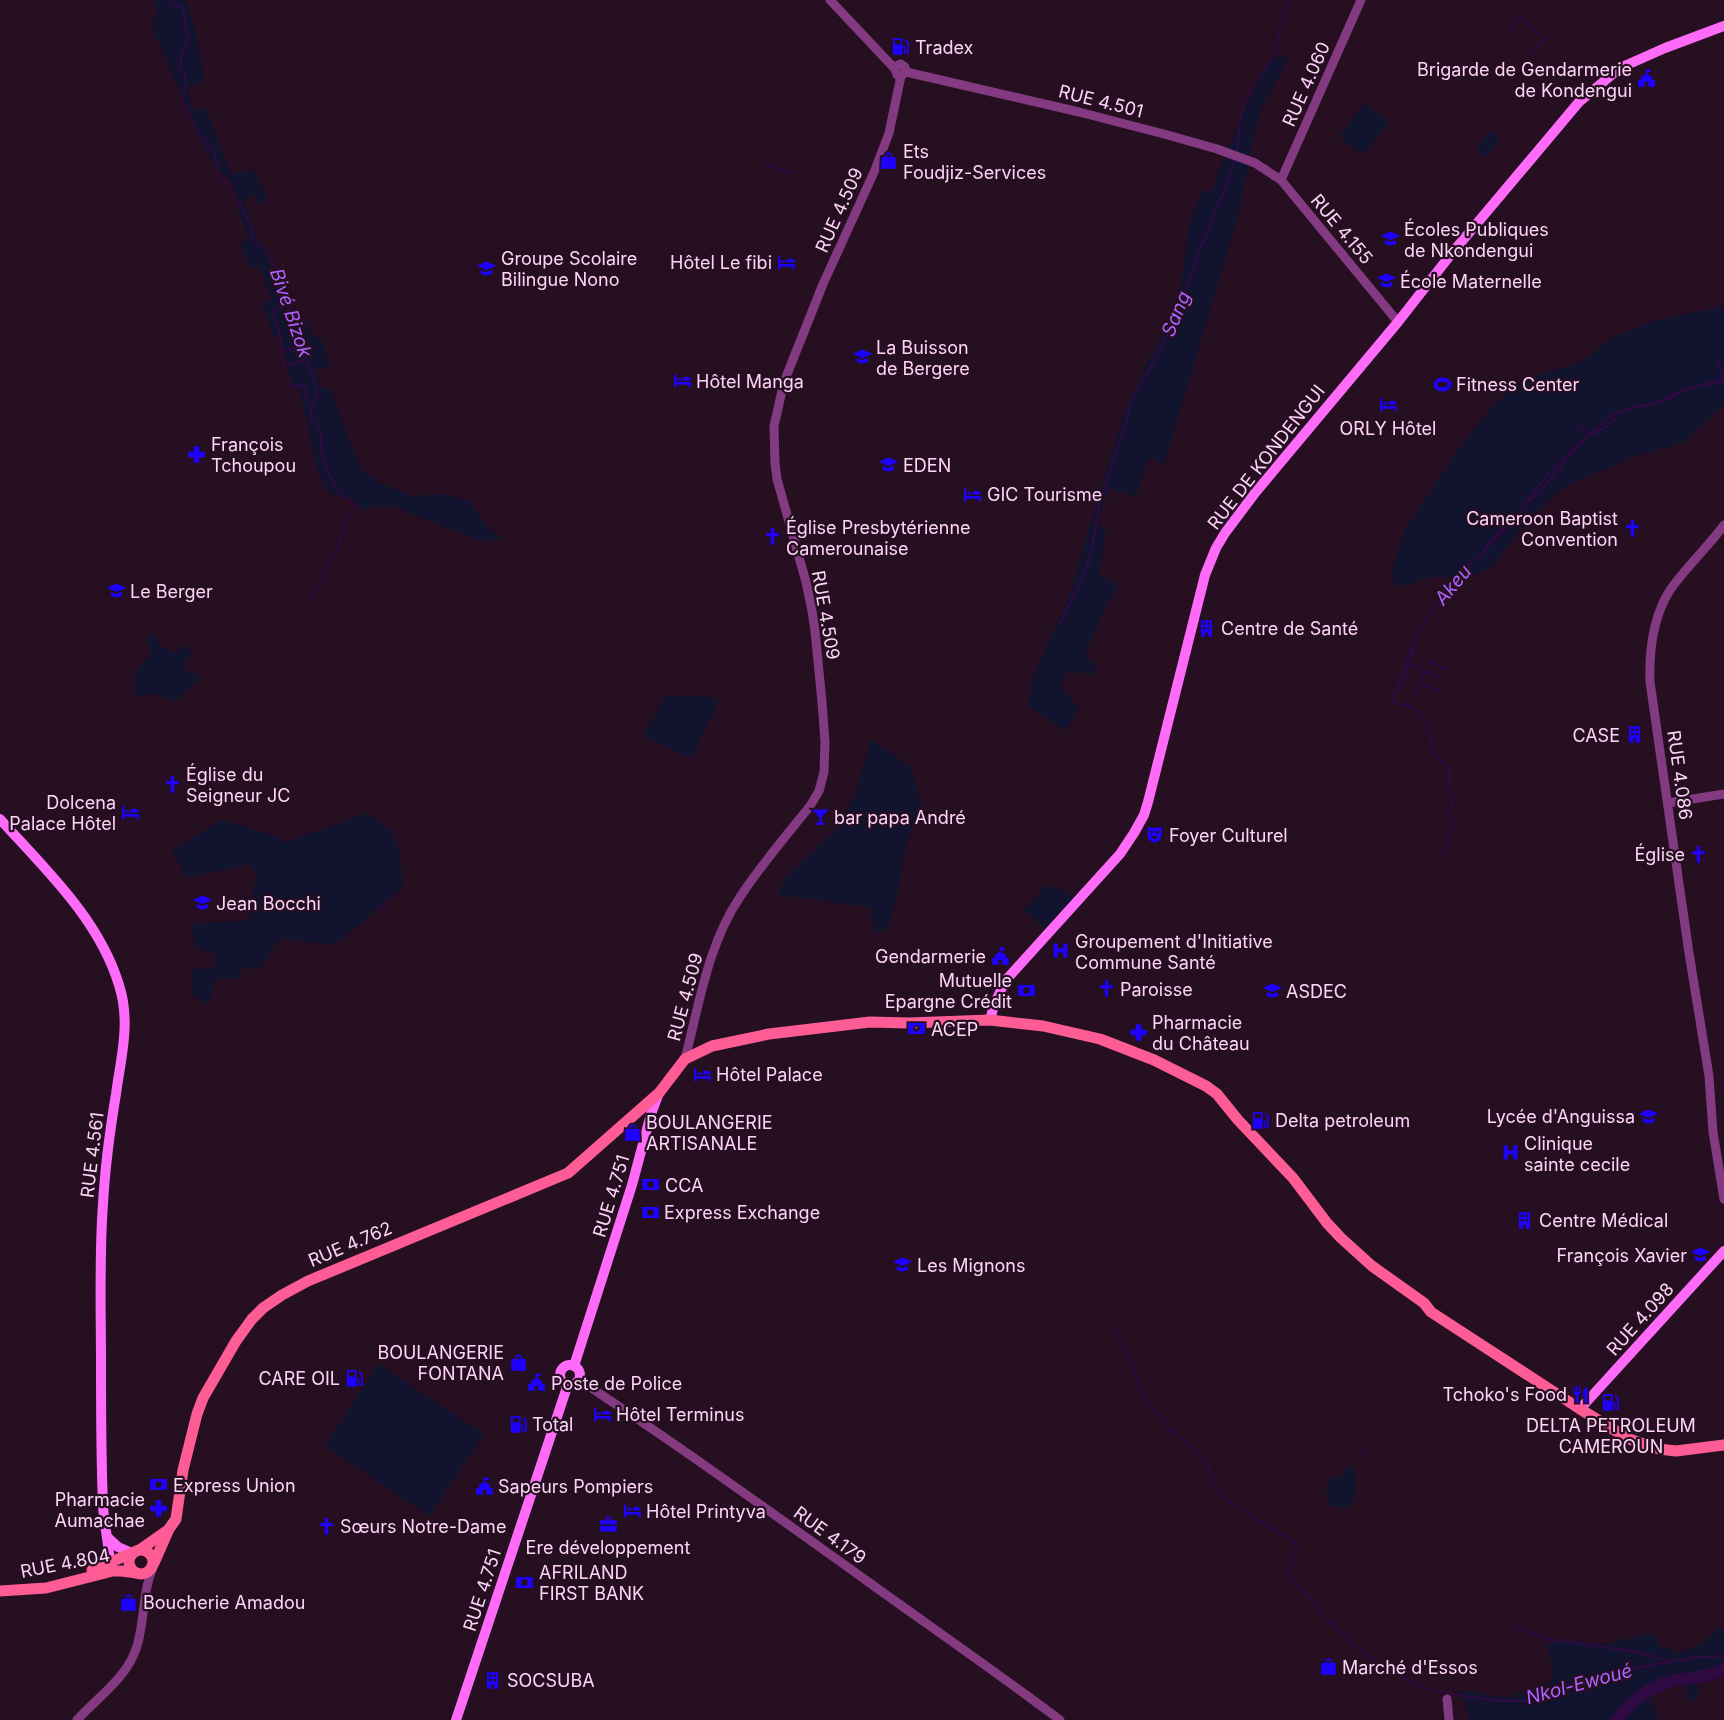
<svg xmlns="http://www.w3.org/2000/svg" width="1724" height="1720" font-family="Inter,sans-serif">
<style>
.green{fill:#12132f}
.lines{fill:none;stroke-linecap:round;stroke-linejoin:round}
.stream{stroke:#2f0a43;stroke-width:2}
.river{stroke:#2f0a43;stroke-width:12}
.tertiary{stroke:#843a80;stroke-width:9}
.secondary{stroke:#fe6bf8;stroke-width:10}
.primary{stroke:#fe5c95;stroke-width:11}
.labels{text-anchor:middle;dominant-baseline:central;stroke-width:4.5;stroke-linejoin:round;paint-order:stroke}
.poi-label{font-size:18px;fill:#ffd4f9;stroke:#250f21;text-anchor:start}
.street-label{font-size:18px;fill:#ffd4f9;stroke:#250f21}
.water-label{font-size:19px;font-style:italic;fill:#ad62fe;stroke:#250f21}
</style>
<rect width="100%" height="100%" fill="#250f21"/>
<g class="green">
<path d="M153,0H185C197,25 199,54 205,81L187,87L191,108H206L231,174L253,169L268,200L259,204L254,195L243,200L258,239L268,258L278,291L287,312L299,311L302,323L308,321L312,337L320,336L331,366L316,370L320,387H331L346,434L362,469L380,483L415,497L432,494L450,495L469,501L477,511L484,524L502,539L481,541L416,516L399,508L380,506L363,510L351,498L333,495L324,486L318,473L299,388H295L287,367L282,335L273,336L263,303L272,299L259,266L251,268L240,244L250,238L236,207L241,203L230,180L216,168L202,142L153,30L152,25L157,9Z"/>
<path d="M1290,56L1261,109L1251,149L1239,213L1164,464L1149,458L1136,496L1109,489L1097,523L1106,530L1099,575L1119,584L1098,622L1085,655L1097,667L1092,675L1069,670L1060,686L1079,709L1065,731L1028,705L1033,677L1068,599L1124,413L1145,366L1178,309L1189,223L1203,190L1212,192C1227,145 1248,102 1270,58Z"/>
<polygon points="1365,103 1389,122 1362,155 1339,136"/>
<polygon points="1491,131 1500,139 1485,157 1476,149"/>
<polygon points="1724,306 1724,404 1685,442 1633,457 1564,487 1530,518 1490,569 1465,577 1434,577 1397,587 1391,574 1404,531 1466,438 1498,401 1524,379 1580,363 1617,335 1660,319"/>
<polygon points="151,633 162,647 175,652 187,644 192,655 183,664 188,673 196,673 200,679 175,702 153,693 140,697 135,692 137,683 134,674 151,654 146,640"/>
<polygon points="703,694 719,701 691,758 643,736 666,695 696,697"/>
<polygon points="871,739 911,767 922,806 905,848 897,896 888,927 875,935 870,907 778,895 785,878 837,828 855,795"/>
<polygon points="368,813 390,829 400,852 403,887 335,945 280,938 259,970 242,967 237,979 215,978 209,1005 193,996 192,969 216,968 215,953 195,948 192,924 248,920 256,874 249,864 187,878 172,850 222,820 276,836 282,843"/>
<polygon points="1046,886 1060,888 1074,897 1045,928 1023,911"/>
<polygon points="378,1364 484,1434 429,1516 325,1446"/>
<path d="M1350,1466L1353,1468C1357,1480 1357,1499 1347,1508L1331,1506L1326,1498L1328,1479L1334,1477L1340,1478L1347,1468Z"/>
<path d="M1718,1628L1724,1629V1674L1699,1680L1697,1702L1689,1701L1685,1684L1661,1689L1652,1694L1656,1718L1658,1720H1469C1469,1709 1464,1702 1458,1693L1465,1690L1506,1698L1545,1684L1554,1678L1547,1644C1557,1641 1568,1641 1579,1641C1587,1642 1595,1645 1602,1644C1620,1644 1636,1633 1653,1634L1660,1646L1677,1652L1701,1645Z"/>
</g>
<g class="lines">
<g class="stream">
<path d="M172,0L173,4L182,7C187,18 185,29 188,41L182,55L180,66L185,77L186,90L181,106L206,144L213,151L218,163L219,174L222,179L231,186L234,194L251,225L253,238L258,245L265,249L272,259L284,294L293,315L303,350L318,393L311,408V420L320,427L322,456L335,487L343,497L357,507L348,518L342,531L338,548L308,603"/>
<polyline points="1508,31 1521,17 1539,34"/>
<polyline points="1532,53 1545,39"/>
<polyline points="1236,154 1241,115 1246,97 1274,55 1278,42 1280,27 1289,0"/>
<polyline points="765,164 795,174"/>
<polyline points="288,305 273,310 284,351 280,352 285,366 306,359"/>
<polyline points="284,351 299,346"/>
<polyline points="1717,358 1723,377"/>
<polyline points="291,384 292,387 303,384 309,405"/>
<polyline points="1709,385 1724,382"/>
<polyline points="1661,401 1670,399 1676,394"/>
<polyline points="1627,409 1651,403"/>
<polyline points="1578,423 1588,434"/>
<polyline points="1589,436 1608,426 1621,413"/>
<polyline points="1569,455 1584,441"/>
<polyline points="1528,502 1542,489 1567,459"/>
<polyline points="1485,547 1518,512"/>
<polyline points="1450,589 1463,574"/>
<polyline points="1059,626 1087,568 1093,542 1100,502 1124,431 1129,408 1136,390 1161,350 1195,267 1197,257 1228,181 1235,158"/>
<polyline points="1429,661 1447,670"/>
<polyline points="1412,665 1425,671"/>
<polyline points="1421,684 1438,690"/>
<polyline points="1398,692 1410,662 1414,647"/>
<polyline points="1415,700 1425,671 1442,678"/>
<path d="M1444,854L1452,826L1448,811L1452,806L1450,788V768L1433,754C1427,721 1430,707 1392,703L1412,647L1426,618L1457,578L1513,521L1546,476L1577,445L1615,413L1657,402L1683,390L1707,384L1724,378"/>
<polyline points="379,906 388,910"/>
<polyline points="1115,1331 1129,1357 1140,1390 1148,1401 1169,1429 1205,1458 1207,1461 1212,1481 1221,1497 1294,1542 1297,1545 1288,1571 1292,1577 1328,1620 1358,1648 1402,1677 1428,1689 1451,1694 1500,1701 1529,1701 1562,1687 1607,1673 1698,1657 1724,1656"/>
<polyline points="1364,1455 1367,1445"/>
<polyline points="1514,1626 1543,1638 1638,1652 1672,1662"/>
</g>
<path class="river" d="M1617,1720C1630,1700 1655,1684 1678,1680C1693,1677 1711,1677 1724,1669"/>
<g class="tertiary">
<polyline points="830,0 895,69 897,75 901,76 906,72 905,67 901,64 896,66 895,69"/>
<polyline points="906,72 1079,112 1164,134 1217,149 1255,163 1281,180 1398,322"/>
<polyline points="1281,180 1361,0"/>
<path d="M1724,525C1708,547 1686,567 1670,590C1653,617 1649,652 1650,682L1689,953L1709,1076L1713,1132L1724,1199"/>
<polyline points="1668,803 1724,794"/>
<path d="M685,1059C699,1005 708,944 740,897C761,865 786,836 810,806L819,791L824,772L825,742L822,702L815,631L812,611L806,582L777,479L775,463L774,426L784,382L823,284L875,170L889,133L901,76"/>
<path d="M579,1380C677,1444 772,1513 867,1581C931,1627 996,1672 1060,1720"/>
<polyline points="1447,1699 1449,1720"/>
<path d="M77,1720C98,1697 128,1677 137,1646C145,1620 142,1593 153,1567"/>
</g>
<g class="secondary">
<path d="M0,819C45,869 99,919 119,985C131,1022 121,1057 116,1094C110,1130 105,1168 103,1204C99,1257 101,1310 101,1363C101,1410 101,1458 103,1505C104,1525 109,1544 110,1564"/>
<polyline points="990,1020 994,1005 1005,981 1120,854 1134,833 1144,815 1148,802 1205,575 1216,548 1225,533 1255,493 1398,322 1452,253 1579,102 1620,68 1665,48 1724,26"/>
<circle cx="570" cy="1375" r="10"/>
<polyline points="574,1366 632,1185 651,1114 659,1093"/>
<polyline points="1580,1409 1724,1251"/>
<polyline points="107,1537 118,1547 132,1553"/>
<polyline points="456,1720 568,1384"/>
</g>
<g class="primary">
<polyline points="141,1549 168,1530"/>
<circle cx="141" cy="1562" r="12"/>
<polyline points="154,1563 169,1529 176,1519 183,1470 197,1414 203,1398 236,1341 252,1319 263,1308 282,1295 308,1281 568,1173 659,1093 685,1059 712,1046 769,1034 870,1022 909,1023 990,1020 1043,1026 1100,1039 1154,1060 1206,1086 1217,1094 1238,1120 1293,1178 1327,1223 1341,1238 1372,1266 1424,1303 1431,1312 1580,1409 1629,1439 1659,1449 1676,1451 1724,1445"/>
<polyline points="92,1570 132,1553"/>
<polyline points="0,1591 46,1588 113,1571 121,1571 137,1573"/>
</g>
</g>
<defs>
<symbol id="fuel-bare" viewBox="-9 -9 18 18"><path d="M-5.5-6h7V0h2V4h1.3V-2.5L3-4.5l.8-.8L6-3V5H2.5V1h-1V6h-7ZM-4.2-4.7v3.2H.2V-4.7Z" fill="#1f02fd" stroke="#250f21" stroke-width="2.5" paint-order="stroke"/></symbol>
<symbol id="civic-bare" viewBox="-9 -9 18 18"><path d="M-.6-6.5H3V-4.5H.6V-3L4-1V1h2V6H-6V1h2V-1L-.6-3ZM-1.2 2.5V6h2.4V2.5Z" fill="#1f02fd" stroke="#250f21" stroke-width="2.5" paint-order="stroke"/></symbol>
<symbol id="shop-bare" viewBox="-9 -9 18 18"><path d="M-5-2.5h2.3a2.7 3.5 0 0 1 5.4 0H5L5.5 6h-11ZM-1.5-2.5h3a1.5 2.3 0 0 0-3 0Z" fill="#1f02fd" stroke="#250f21" stroke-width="2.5" paint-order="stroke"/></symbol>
<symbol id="school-bare" viewBox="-9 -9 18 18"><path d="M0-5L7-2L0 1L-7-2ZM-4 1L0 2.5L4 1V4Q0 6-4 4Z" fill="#1f02fd" stroke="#250f21" stroke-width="2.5" paint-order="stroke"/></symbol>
<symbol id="hotel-bare" viewBox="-9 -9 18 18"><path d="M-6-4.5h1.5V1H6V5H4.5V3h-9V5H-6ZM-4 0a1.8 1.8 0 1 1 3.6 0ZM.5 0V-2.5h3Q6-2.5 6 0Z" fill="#1f02fd" stroke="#250f21" stroke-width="2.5" paint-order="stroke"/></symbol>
<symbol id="stadium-bare" viewBox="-9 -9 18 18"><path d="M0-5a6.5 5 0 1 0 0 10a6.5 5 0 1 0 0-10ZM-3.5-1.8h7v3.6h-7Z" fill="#1f02fd" stroke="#250f21" stroke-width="2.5" paint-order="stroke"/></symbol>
<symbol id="pharmacy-bare" viewBox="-9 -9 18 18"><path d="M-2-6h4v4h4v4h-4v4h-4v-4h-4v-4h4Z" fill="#1f02fd" stroke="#250f21" stroke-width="2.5" paint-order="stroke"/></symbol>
<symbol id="church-bare" viewBox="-9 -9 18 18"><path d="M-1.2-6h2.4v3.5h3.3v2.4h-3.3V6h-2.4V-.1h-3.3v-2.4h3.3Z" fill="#1f02fd" stroke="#250f21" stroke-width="2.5" paint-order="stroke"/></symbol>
<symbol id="building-bare" viewBox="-9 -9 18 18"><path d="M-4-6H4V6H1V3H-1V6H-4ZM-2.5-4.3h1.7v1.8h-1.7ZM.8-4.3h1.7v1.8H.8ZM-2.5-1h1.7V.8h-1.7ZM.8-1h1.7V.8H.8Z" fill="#1f02fd" stroke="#250f21" stroke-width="2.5" paint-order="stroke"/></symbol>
<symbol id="bar-bare" viewBox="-9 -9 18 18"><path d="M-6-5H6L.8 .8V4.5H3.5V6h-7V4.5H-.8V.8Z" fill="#1f02fd" stroke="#250f21" stroke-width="2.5" paint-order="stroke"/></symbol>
<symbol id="theatre-bare" viewBox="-9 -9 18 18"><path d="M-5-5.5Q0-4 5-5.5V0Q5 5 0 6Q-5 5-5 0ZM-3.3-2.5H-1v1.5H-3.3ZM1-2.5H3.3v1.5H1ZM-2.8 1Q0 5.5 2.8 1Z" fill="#1f02fd" stroke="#250f21" stroke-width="2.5" paint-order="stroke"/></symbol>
<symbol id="hospital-bare" viewBox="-9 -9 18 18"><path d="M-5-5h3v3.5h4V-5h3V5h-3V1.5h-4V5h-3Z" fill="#1f02fd" stroke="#250f21" stroke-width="2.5" paint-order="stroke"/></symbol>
<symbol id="bank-bare" viewBox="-9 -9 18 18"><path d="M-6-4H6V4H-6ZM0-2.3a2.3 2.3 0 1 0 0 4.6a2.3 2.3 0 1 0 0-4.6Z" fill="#1f02fd" stroke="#250f21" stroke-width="2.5" paint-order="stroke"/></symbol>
<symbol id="restaurant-bare" viewBox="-9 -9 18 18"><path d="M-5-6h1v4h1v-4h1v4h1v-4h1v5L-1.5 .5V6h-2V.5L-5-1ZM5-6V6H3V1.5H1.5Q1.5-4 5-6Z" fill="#1f02fd" stroke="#250f21" stroke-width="2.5" paint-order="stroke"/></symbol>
<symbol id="office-bare" viewBox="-9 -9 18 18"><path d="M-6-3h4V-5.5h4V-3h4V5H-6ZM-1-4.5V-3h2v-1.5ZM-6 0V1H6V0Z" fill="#1f02fd" stroke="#250f21" stroke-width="2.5" paint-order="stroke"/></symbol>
</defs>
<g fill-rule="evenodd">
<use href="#fuel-bare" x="888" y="34" width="25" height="25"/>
<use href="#civic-bare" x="1634" y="66" width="25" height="25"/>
<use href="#shop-bare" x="876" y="148" width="25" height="25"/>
<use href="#school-bare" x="1378" y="226" width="25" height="25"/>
<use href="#hotel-bare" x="774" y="250" width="25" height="25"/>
<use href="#school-bare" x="474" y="256" width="25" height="25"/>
<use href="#school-bare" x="1374" y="268" width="25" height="25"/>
<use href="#school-bare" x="850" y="344" width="25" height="25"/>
<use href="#hotel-bare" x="670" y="368" width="25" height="25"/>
<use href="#stadium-bare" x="1430" y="372" width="25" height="25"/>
<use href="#hotel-bare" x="1376" y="392" width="25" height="25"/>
<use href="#pharmacy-bare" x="184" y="442" width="25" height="25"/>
<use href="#school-bare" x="876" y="452" width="25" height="25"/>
<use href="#hotel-bare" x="960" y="482" width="25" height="25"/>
<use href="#church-bare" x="1620" y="516" width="25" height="25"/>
<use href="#church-bare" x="760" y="524" width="25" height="25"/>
<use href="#school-bare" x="104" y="578" width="25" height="25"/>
<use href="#building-bare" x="1194" y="616" width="25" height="25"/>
<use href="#building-bare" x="1622" y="722" width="25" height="25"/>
<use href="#church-bare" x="160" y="772" width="25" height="25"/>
<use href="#hotel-bare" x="118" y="800" width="25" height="25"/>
<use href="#bar-bare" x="808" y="804" width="25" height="25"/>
<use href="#theatre-bare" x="1142" y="822" width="25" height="25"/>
<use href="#church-bare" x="1686" y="842" width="25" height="25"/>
<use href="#school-bare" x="190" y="890" width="25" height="25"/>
<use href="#hospital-bare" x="1048" y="938" width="25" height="25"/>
<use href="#civic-bare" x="988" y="944" width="25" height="25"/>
<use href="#church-bare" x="1094" y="976" width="25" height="25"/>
<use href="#bank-bare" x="1014" y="978" width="25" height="25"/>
<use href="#school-bare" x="1260" y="978" width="25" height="25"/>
<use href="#bank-bare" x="904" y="1016" width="25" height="25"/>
<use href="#pharmacy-bare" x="1126" y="1020" width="25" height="25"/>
<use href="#hotel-bare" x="690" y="1062" width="25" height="25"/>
<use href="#school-bare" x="1636" y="1104" width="25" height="25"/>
<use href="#fuel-bare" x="1248" y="1108" width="25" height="25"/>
<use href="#shop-bare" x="620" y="1120" width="25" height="25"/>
<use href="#hospital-bare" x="1498" y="1140" width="25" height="25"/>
<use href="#bank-bare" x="638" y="1172" width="25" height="25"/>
<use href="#bank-bare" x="638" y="1200" width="25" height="25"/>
<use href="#building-bare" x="1512" y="1208" width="25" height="25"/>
<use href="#school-bare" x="1688" y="1242" width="25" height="25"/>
<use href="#school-bare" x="890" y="1252" width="25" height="25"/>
<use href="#shop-bare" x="506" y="1350" width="25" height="25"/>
<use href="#fuel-bare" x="342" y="1366" width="25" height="25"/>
<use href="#civic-bare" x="524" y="1370" width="25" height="25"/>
<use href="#restaurant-bare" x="1568" y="1382" width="25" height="25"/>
<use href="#fuel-bare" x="1598" y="1390" width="25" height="25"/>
<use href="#hotel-bare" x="590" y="1402" width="25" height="25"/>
<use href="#fuel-bare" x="506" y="1412" width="25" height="25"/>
<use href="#bank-bare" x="146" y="1472" width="25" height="25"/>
<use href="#civic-bare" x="472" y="1474" width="25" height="25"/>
<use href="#pharmacy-bare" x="146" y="1496" width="25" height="25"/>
<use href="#hotel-bare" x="620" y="1498" width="25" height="25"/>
<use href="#office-bare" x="596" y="1512" width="25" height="25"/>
<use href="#church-bare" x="314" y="1514" width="25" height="25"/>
<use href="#bank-bare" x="512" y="1570" width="25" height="25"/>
<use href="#shop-bare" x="116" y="1590" width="25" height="25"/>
<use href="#shop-bare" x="1316" y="1654" width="25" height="25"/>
<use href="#building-bare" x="480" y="1668" width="25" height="25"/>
</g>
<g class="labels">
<g class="poi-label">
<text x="915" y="47">Tradex</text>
<text x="1632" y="69" text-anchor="end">Brigarde de Gendarmerie<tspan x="1632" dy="21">de Kondengui</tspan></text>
<text x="903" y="151">Ets<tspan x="903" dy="21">Foudjiz-Services</tspan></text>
<text x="1404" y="229">Écoles Publiques<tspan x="1404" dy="21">de Nkondengui</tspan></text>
<text x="501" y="258">Groupe Scolaire<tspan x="501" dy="21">Bilingue Nono</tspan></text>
<text x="772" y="262" text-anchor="end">Hôtel Le fibi</text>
<text x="1400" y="281">École Maternelle</text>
<text x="876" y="347">La Buisson<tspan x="876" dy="21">de Bergere</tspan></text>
<text x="696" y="381">Hôtel Manga</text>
<text x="1456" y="384">Fitness Center</text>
<text x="1388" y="428" text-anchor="middle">ORLY Hôtel</text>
<text x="211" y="444">François<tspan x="211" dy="21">Tchoupou</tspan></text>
<text x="903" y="465">EDEN</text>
<text x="987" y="494">GIC Tourisme</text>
<text x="1618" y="518" text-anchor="end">Cameroon Baptist<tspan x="1618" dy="21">Convention</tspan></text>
<text x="786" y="527">Église Presbytérienne<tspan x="786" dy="21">Camerounaise</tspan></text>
<text x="130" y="591">Le Berger</text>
<text x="1221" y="628">Centre de Santé</text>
<text x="1620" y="735" text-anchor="end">CASE</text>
<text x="186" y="774">Église du<tspan x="186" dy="21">Seigneur JC</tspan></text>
<text x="116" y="802" text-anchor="end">Dolcena<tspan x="116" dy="21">Palace Hôtel</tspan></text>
<text x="834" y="817">bar papa André</text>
<text x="1169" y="835">Foyer Culturel</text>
<text x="1685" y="854" text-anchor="end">Église</text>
<text x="216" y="903">Jean Bocchi</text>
<text x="1075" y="941">Groupement d'Initiative<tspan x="1075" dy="21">Commune Santé</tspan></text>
<text x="986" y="956" text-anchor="end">Gendarmerie</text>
<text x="1012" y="980" text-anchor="end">Mutuelle<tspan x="1012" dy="21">Epargne Crédit</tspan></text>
<text x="1120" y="989">Paroisse</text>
<text x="1286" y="991">ASDEC</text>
<text x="1152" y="1022">Pharmacie<tspan x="1152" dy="21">du Château</tspan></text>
<text x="931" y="1029">ACEP</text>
<text x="716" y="1074">Hôtel Palace</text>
<text x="1635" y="1116" text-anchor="end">Lycée d'Anguissa</text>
<text x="1275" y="1120">Delta petroleum</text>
<text x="646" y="1122">BOULANGERIE<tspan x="646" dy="21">ARTISANALE</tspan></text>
<text x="1524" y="1143">Clinique<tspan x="1524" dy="21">sainte cecile</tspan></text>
<text x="665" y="1185">CCA</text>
<text x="664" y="1212">Express Exchange</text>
<text x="1539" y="1220">Centre Médical</text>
<text x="1687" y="1255" text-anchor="end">François Xavier</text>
<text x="917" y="1265">Les Mignons</text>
<text x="504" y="1352" text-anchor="end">BOULANGERIE<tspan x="504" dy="21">FONTANA</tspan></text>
<text x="340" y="1378" text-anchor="end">CARE OIL</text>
<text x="551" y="1383">Poste de Police</text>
<text x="1567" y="1394" text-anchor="end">Tchoko's Food</text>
<text x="616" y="1414">Hôtel Terminus</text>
<text x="532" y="1424">Total</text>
<text x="1611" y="1425" text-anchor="middle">DELTA PETROLEUM<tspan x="1611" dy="21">CAMEROUN</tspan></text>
<text x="173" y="1485">Express Union</text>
<text x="498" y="1486">Sapeurs Pompiers</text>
<text x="145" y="1499" text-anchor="end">Pharmacie<tspan x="145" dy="21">Aumachae</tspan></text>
<text x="646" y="1511">Hôtel Printyva</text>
<text x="340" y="1526">Sœurs Notre-Dame</text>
<text x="608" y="1547" text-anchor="middle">Ere développement</text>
<text x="539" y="1572">AFRILAND<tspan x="539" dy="21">FIRST BANK</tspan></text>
<text x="143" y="1602">Boucherie Amadou</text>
<text x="1342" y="1667">Marché d'Essos</text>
<text x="507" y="1680">SOCSUBA</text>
</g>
<g class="street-label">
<text transform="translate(1306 84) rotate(-66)">RUE 4.060</text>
<text transform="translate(1101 101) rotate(14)">RUE 4.501</text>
<text transform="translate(839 210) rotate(-66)">RUE 4.509</text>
<text transform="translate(1342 229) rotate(50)">RUE 4.155</text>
<text transform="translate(1266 457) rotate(-52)">RUE DE KONDENGUI</text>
<text transform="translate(826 615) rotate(80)">RUE 4.509</text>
<text transform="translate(1680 775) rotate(82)">RUE 4.086</text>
<text transform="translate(685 997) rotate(-75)">RUE 4.509</text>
<text transform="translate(92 1155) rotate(-83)">RUE 4.561</text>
<text transform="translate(611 1196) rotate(-73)">RUE 4.751</text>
<text transform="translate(350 1244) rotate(-23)">RUE 4.762</text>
<text transform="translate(1640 1319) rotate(-48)">RUE 4.098</text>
<text transform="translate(830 1535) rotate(36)">RUE 4.179</text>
<text transform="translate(65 1563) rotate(-11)">RUE 4.804</text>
<text transform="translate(482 1590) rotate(-72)">RUE 4.751</text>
</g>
<g class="water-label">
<text transform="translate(291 313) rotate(71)">Bivé Bizok</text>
<text transform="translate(1176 314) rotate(-68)">Sang</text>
<text transform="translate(1453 585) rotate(-50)">Akeu</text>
<text transform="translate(1579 1684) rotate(-15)">Nkol-Ewoué</text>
</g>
</g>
</svg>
